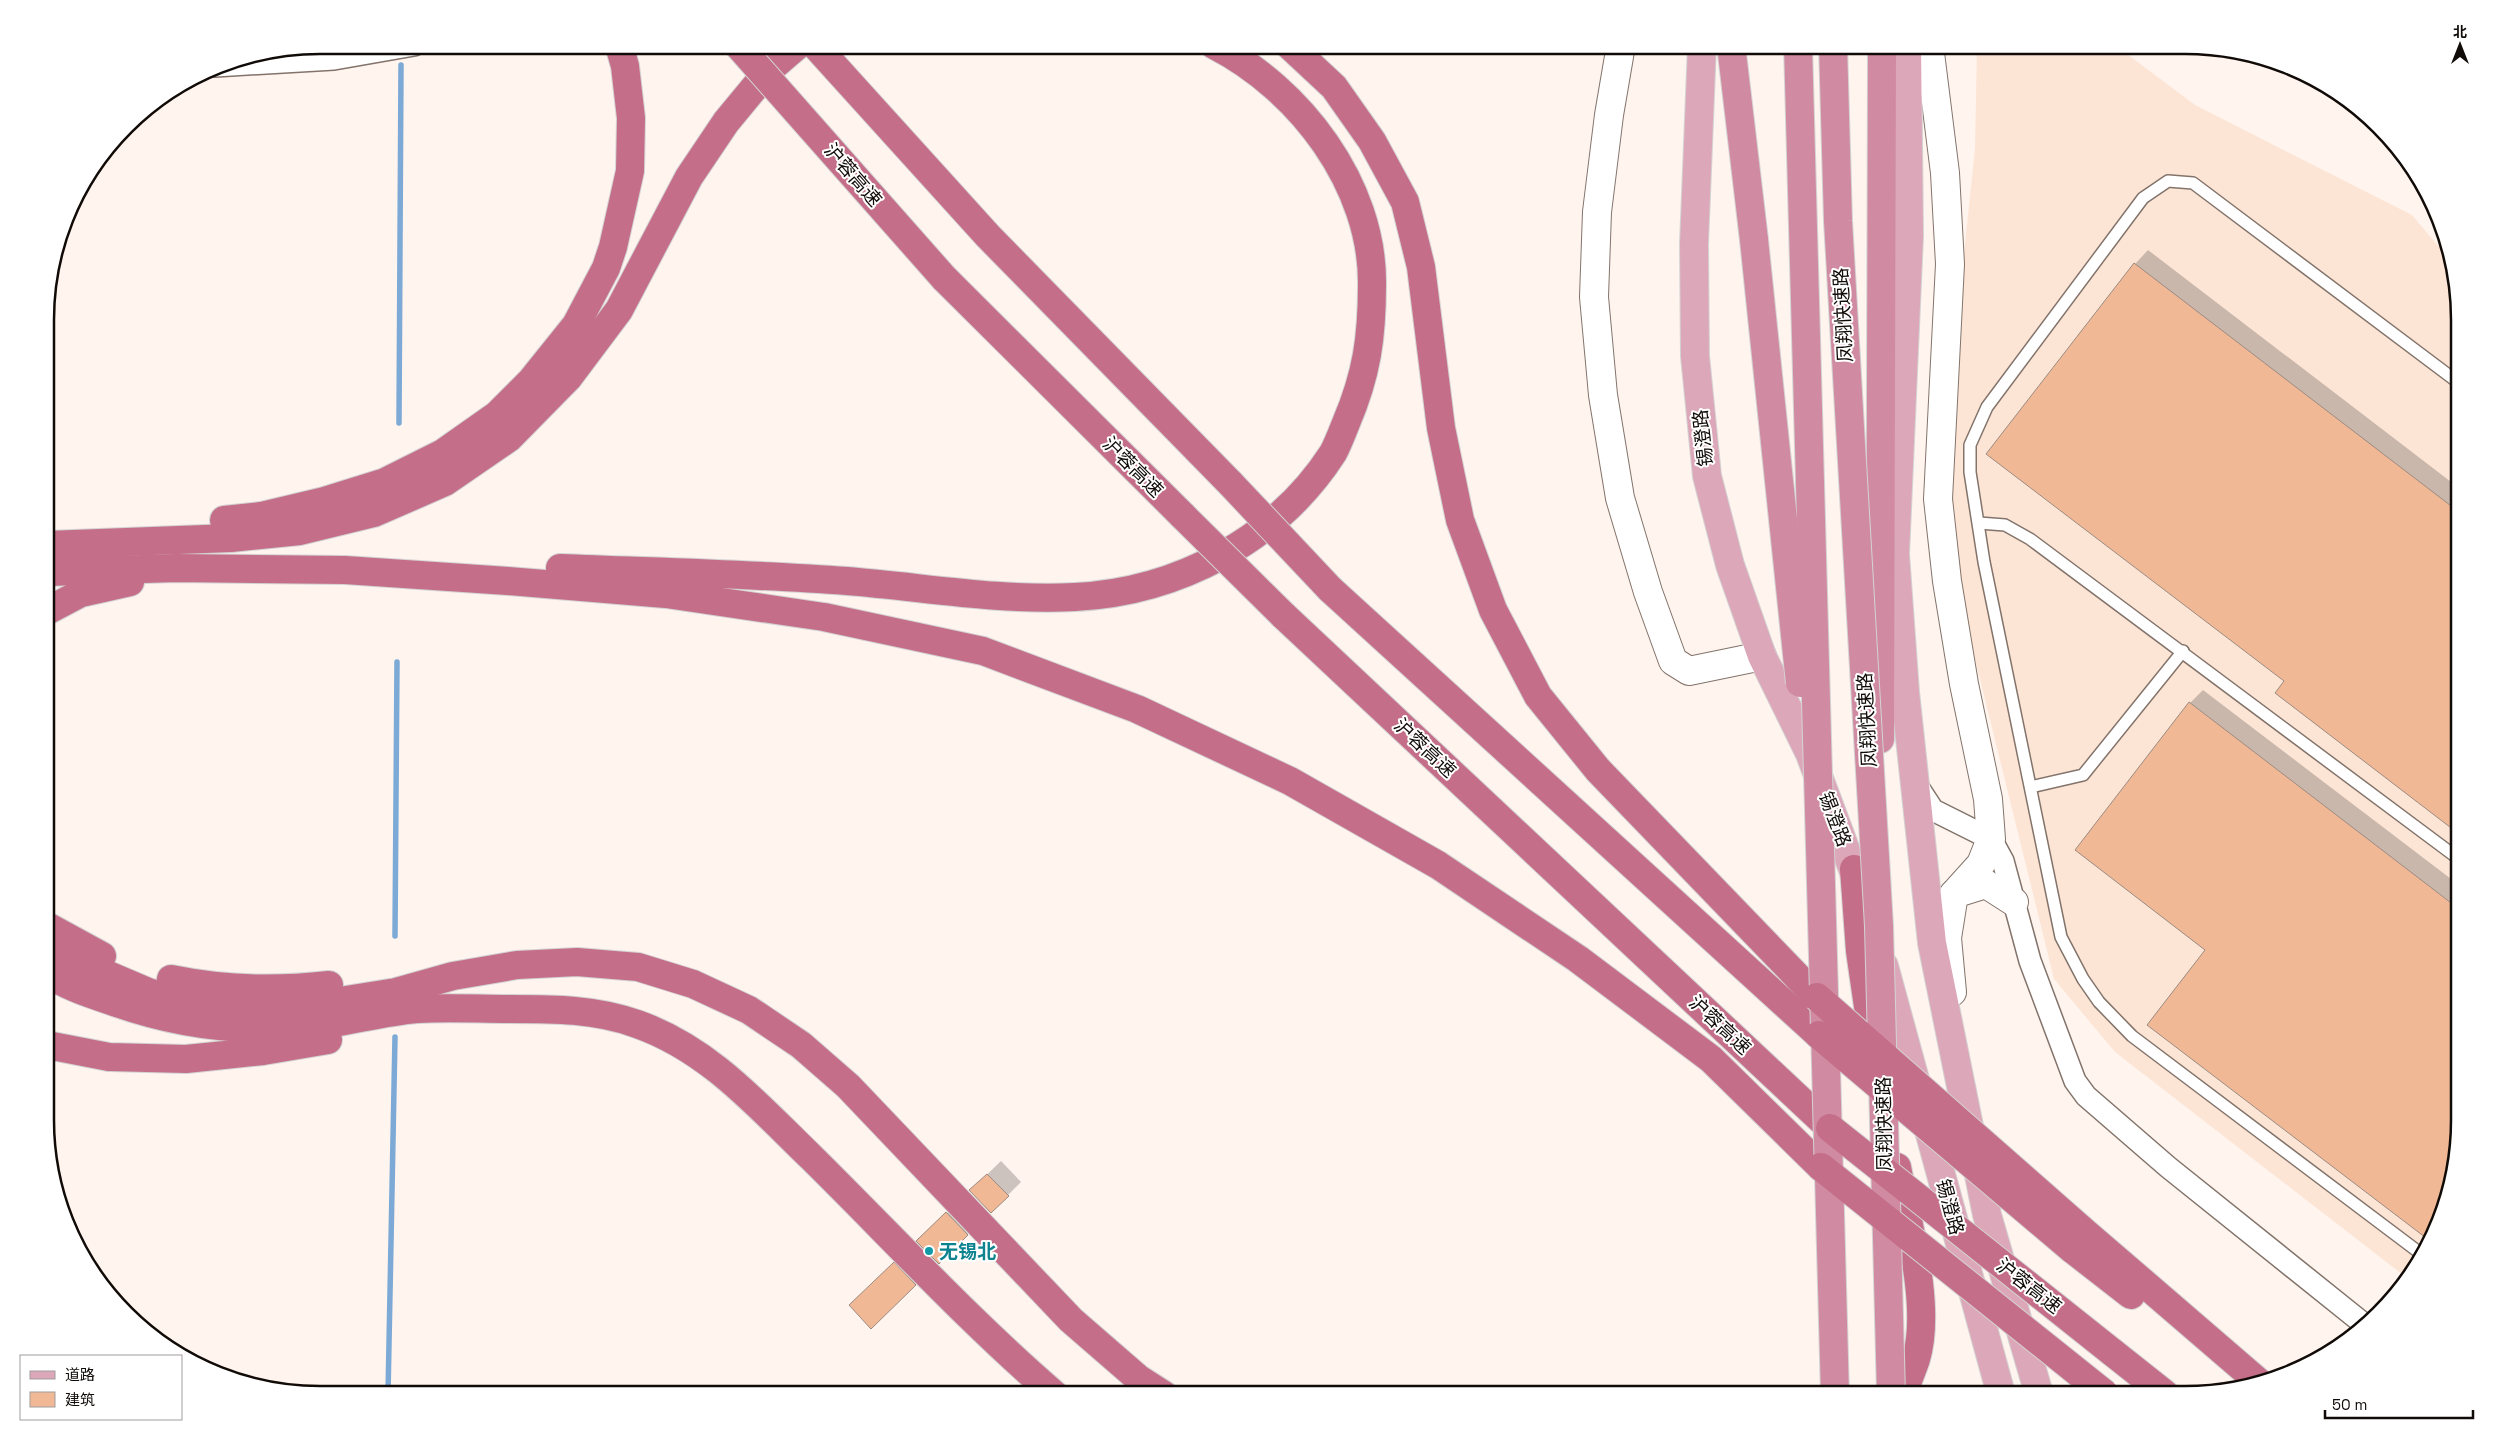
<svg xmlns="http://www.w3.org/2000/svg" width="2505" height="1440" font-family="'Space Grotesk','Noto Sans SC',sans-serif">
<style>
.built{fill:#fde5d6}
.shadow{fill:#0003}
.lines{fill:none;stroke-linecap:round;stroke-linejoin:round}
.stream{stroke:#7ca9d5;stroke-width:5.5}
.building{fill:#f1b896;stroke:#9b8b82}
.service-casing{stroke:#83746b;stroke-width:14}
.minor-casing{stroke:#83746b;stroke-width:24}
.secondary-casing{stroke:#83746b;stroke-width:30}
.primary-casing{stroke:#d4d3d3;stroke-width:30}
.trunk-casing{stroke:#d4d3d3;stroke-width:30}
.motorway-casing{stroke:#d4d3d3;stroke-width:30}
.service{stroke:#fff;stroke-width:11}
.minor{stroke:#fff;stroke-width:21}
.secondary{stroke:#fff;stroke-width:28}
.primary{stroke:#dca8b9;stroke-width:28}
.trunk{stroke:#d08ba2;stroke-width:28}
.motorway{stroke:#c46e8a;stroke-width:28}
.trunk-bridge-casing{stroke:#d4d3d3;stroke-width:30;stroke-linecap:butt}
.motorway-bridge-casing{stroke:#d4d3d3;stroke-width:30;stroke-linecap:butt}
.trunk-bridge{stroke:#d08ba2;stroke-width:28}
.motorway-bridge{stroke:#c46e8a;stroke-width:28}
.culture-dot{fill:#0f9aa8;stroke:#fff;stroke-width:2}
.labels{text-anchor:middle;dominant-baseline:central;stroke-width:4;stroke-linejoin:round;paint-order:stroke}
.street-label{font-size:19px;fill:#110b08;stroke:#fff}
.culture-label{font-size:19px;font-weight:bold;fill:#0d838f;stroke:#fff;text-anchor:start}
.rim{fill:none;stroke:#110b08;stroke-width:2.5}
</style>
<rect width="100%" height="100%" fill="#fff4ee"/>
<polygon class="built" points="1977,45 2115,45 2195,105 2412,215 2451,261 2459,302 2459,1137 2451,1191 2423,1257 2407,1278 2115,1052 2054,979 1957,586 1943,479 1949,394 1975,149"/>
<g class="shadow">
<polygon points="2148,250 2459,488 2459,832 2277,693 2286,681 2135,264"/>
<polygon points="2203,690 2459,885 2459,1137 2451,1191 2207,949 2190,703"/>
<polygon points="1001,1161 1021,1182 991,1212 971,1190"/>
<polygon points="961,1200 981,1221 939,1262 931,1228"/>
<polygon points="908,1250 928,1271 915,1284 864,1292"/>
</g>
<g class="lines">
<g class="stream">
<polyline points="399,423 401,65"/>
<polyline points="395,936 397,662"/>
<polyline points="388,1395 395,1037"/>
</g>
</g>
<g class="building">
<polygon points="2134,263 2459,512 2459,834 2275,693 2284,681 1986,454"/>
<polygon points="2189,702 2459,909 2459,1137 2451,1191 2430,1241 2147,1025 2205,950 2075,850"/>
<polygon points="987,1174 1009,1196 991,1213 969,1190"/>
<polygon points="946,1212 968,1235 939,1264 916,1241"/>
<polygon points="894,1262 916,1285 871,1329 849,1305"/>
</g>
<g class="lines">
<defs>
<g id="service">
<polyline points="1979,523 2005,525 2030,539 2459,859"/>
<polyline points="2031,787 2083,775 2183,651"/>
<polyline points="2424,1256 2132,1036 2099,1002 2083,979 2061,937 1984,562 1970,472 1970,445 1987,407 2143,198 2168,181 2193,183 2459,383"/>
</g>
<g id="minor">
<polyline points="215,66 334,59 414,45"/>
<polyline points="1916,784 1933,810 1991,839 2003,861 2030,961 2075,1081 2086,1096 2168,1167 2365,1325"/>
</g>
<g id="secondary">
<polyline points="1621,45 1609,115 1597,212 1594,297 1603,395 1620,498 1648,592 1673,661 1689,671 1762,656"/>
<polyline points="1929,45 1945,173 1950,264 1938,499 1947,581 1964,684 1988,799 1991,839 1981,864 1954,894"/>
<polyline points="1952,992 1947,938 1954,894 1986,884 2014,902"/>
</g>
<g id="primary">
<polyline points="1702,45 1694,244 1695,356 1707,476 1730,565 1762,656 1810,754 1861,891"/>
<polyline points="1907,45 1909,236 1895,554 1905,692 1932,943 1987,1215 2039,1394"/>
<polyline points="1884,966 2001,1394"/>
</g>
<g id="trunk">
<polyline points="1731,45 1754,240"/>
<polyline points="1880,739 1882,45"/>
</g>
<g id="motorway">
<polyline points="815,45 988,236 1231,484"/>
<polyline points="1289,45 1334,87 1372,141 1405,202 1421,267 1441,428 1460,520 1493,610 1538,696 1598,770 1817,997"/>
<polyline points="944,278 1183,516"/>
<polyline points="224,520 261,516 324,501 385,482 443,453 497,415 531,381 576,325 606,268 613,247 630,171 631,118 625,66 619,45"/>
<polyline points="47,545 231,538 300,531 374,513 445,482 509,438 568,378 619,310 689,177 726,122 769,70 798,45"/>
<path d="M560,568C656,572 752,574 847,581C923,587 999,601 1075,597C1177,592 1277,540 1333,453C1338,444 1342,433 1346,423C1367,374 1372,337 1372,284C1373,185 1300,89 1214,45"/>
<polyline points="47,572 176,568 345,570 508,581 666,594 824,617 983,651 1137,709 1290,781 1438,865 1578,959 1711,1059 1821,1167"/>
<polyline points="1330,589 1819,1035"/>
<polyline points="47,611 81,593 130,582"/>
<polyline points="1283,615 1830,1128"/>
<polyline points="1854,869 1860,951 1872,1034"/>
<polyline points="47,926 102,956"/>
<polyline points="47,949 148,992 202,1005 249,1012 302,1007 396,992 453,976 517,965 577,962 638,967 693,984 749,1010 801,1045 848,1086 1071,1320 1139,1379 1164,1395"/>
<path d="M47,973C67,987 94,995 117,1003C180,1025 246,1033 313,1026C348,1022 382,1012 417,1009C448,1007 479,1009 510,1009C554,1009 596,1009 637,1024C709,1049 758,1106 812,1158C892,1237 969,1321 1055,1395"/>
<path d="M171,979C224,990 276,991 329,985"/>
<polyline points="47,1045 109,1057 186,1059 263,1051 328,1040"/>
<path d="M1897,1167C1907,1221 1932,1306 1916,1359C1912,1371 1907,1383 1902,1395"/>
<polyline points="2081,1229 2261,1384"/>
<polyline points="2072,1249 2131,1295"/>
<polyline points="2112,1352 2165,1394"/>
</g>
</defs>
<use href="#service" class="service-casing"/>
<use href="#minor" class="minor-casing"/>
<use href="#secondary" class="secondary-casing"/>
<use href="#primary" class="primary-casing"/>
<use href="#trunk" class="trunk-casing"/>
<use href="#motorway" class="motorway-casing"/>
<use href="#service" class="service"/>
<use href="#minor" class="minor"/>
<use href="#secondary" class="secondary"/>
<use href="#primary" class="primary"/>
<use href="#trunk" class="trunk"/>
<use href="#motorway" class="motorway"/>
<defs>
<g id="trunk-bridge">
<polyline points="1798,45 1835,1395"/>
<polyline points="1833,45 1838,221 1879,926 1891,1395"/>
<polyline points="1754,240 1800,683"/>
</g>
<g id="motorway-bridge">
<polyline points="738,45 944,278"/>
<polyline points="1231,484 1330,589"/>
<polyline points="1183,516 1283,615"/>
<polyline points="1817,997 2081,1229"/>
<polyline points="1819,1035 2072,1249"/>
<polyline points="1830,1128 2112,1352"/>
<polyline points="1821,1167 2105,1394"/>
</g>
</defs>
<use href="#trunk-bridge" class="trunk-bridge-casing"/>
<use href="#motorway-bridge" class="motorway-bridge-casing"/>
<use href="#trunk-bridge" class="trunk-bridge"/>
<use href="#motorway-bridge" class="motorway-bridge"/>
</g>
<circle class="culture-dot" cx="929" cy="1251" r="5"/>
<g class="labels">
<g class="street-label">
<text transform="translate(853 175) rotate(49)">沪蓉高速</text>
<text transform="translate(1843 315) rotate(-93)">凤翔快速路</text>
<text transform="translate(1703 438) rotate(-96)">锡澄路</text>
<text transform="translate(1133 467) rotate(45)">沪蓉高速</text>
<text transform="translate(1867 720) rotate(-93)">凤翔快速路</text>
<text transform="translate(1425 748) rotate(43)">沪蓉高速</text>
<text transform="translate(1835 819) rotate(69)">锡澄路</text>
<text transform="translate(1720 1025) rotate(43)">沪蓉高速</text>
<text transform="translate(1884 1124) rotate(-91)">凤翔快速路</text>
<text transform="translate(1950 1207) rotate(75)">锡澄路</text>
<text transform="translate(2029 1286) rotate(38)">沪蓉高速</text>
</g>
<g class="culture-label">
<text x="939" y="1251">无锡北</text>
</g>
</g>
<path d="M0 0H2505V1440H0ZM320 54H2185A266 266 0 0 1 2451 320V1120A266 266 0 0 1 2185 1386H320A266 266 0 0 1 54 1120V320A266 266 0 0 1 320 54Z" fill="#fff" fill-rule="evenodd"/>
<path class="rim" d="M320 54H2185A266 266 0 0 1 2451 320V1120A266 266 0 0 1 2185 1386H320A266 266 0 0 1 54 1120V320A266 266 0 0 1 320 54Z"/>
<rect x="20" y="1355" width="162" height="65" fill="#ffffff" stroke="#a09d9c"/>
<rect x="30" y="1371" width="25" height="8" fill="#dca8b9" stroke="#a09d9c"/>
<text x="65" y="1380" font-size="15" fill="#110b08">道路</text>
<rect x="30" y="1392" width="25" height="15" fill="#f1b896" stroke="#a09d9c"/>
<text x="65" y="1405" font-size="15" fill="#110b08">建筑</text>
<g transform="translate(2460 45)" stroke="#ffffff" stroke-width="4" paint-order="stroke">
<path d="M0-4L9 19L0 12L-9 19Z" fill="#110b08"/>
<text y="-8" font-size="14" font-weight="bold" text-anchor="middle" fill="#110b08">北</text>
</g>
<path d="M2325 1410v8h148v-8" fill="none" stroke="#110b08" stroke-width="2.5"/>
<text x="2332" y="1410" font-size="15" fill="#110b08" stroke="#ffffff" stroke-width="4" paint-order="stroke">50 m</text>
</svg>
